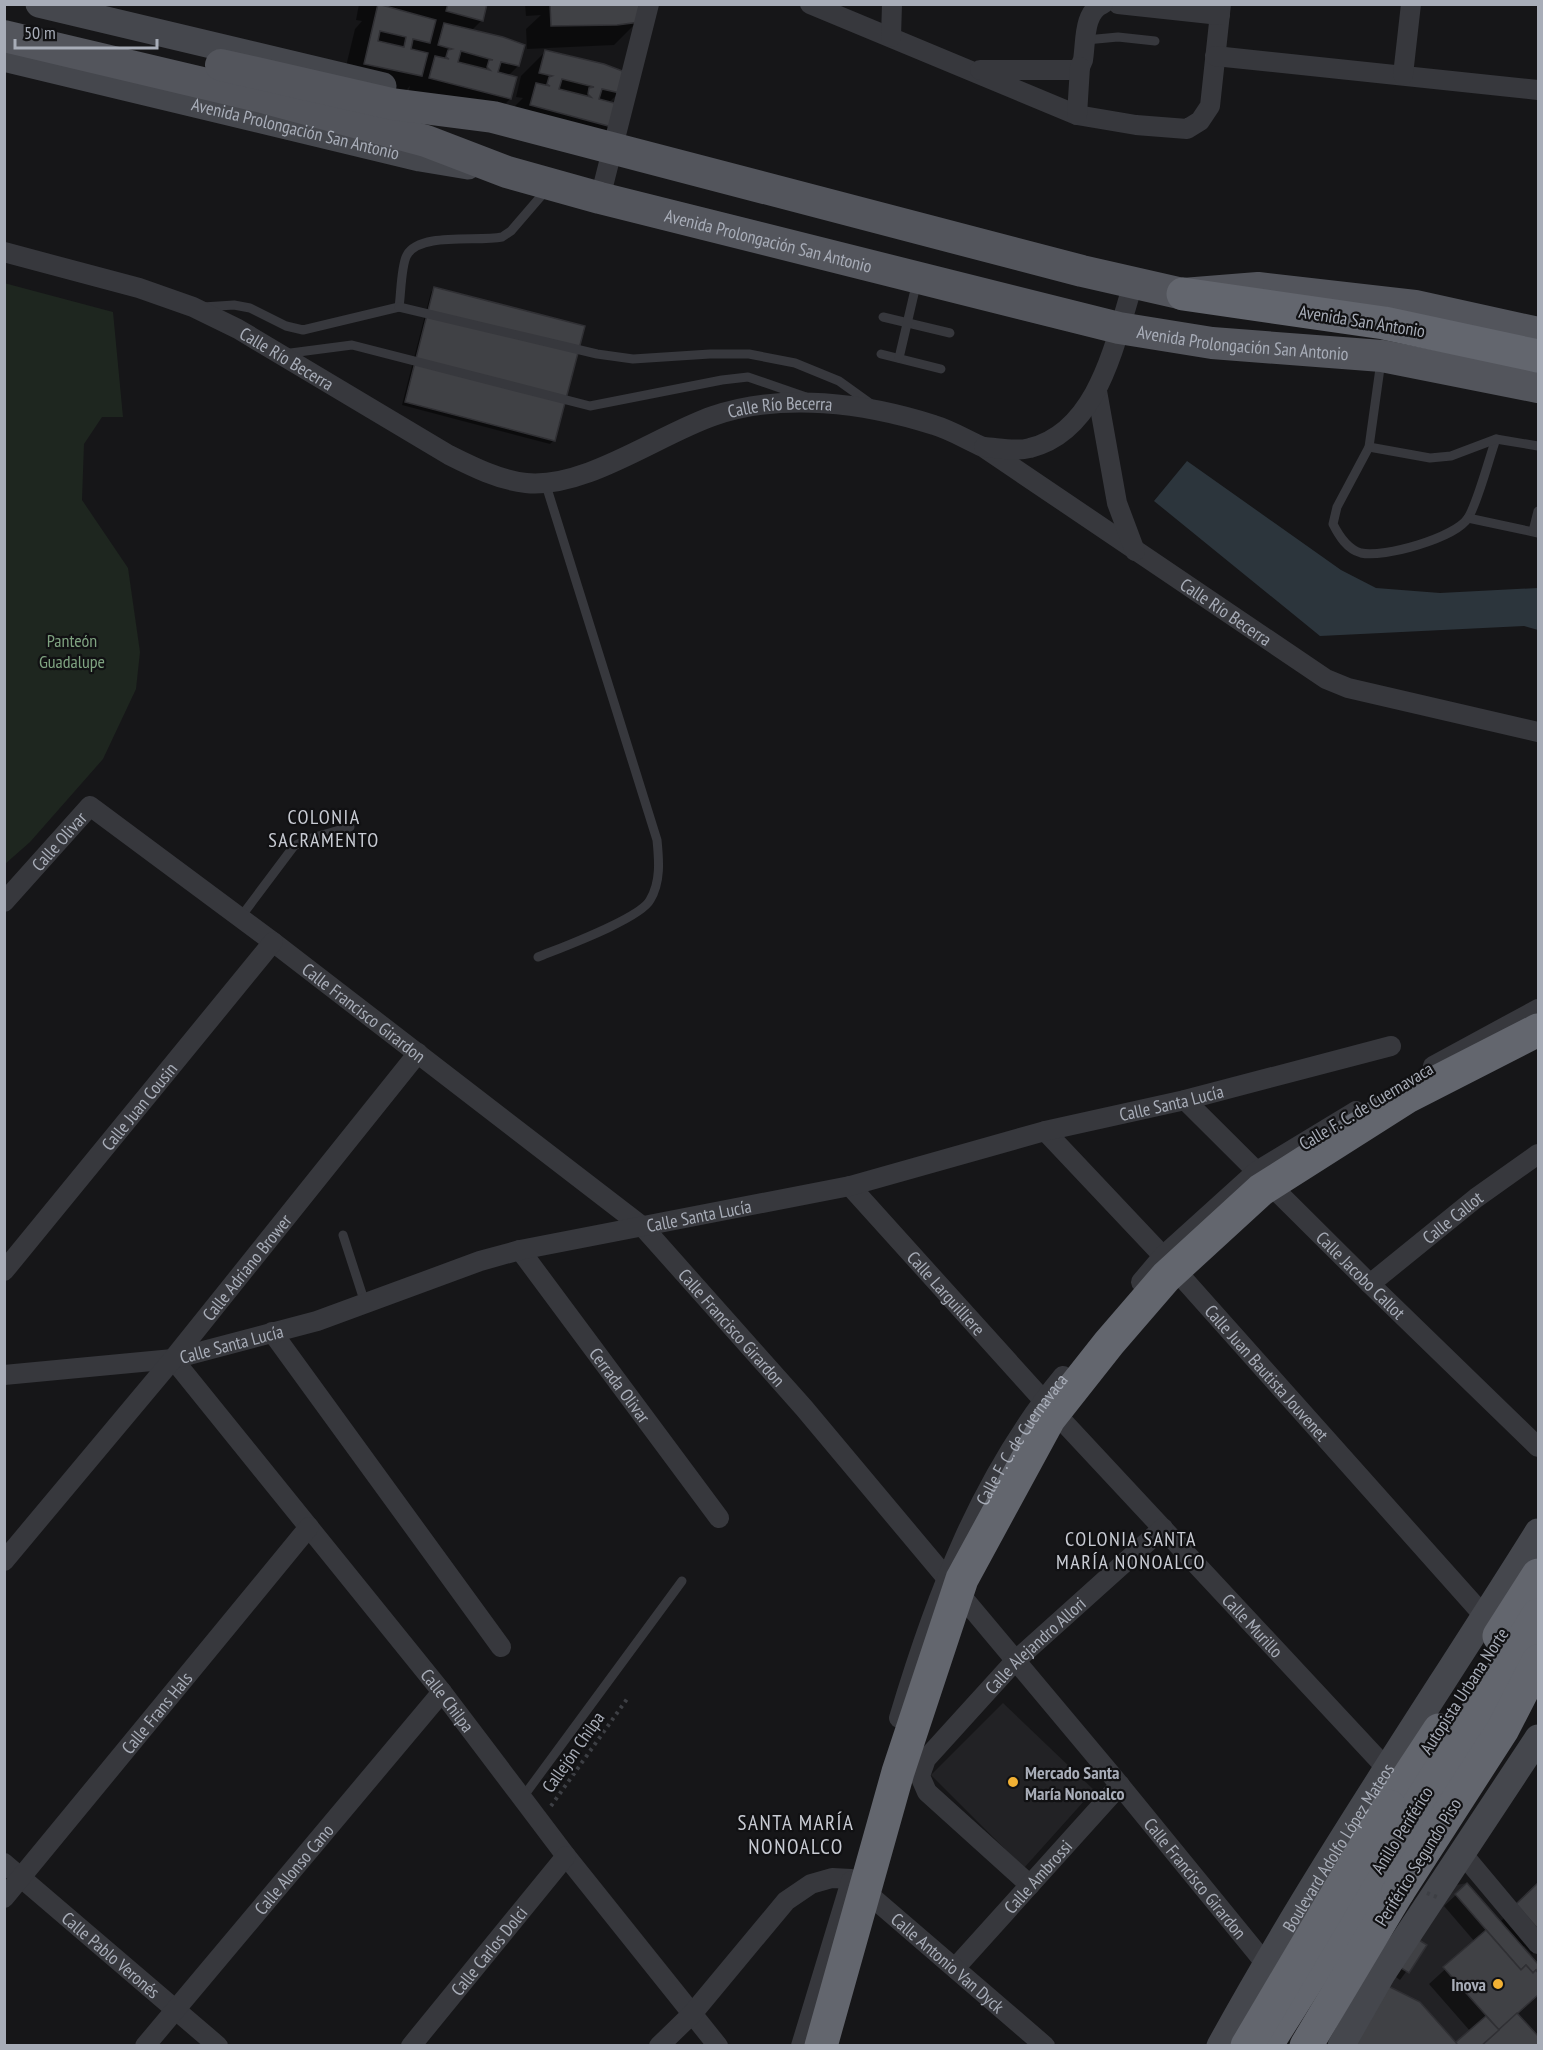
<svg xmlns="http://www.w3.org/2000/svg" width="1543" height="2050" font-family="'PT Sans Narrow',sans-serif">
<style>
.built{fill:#222225}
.green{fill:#1e261f}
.water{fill:#2c353c}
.shadow{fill:#0007}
.building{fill:#404145;stroke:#303034;stroke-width:1.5;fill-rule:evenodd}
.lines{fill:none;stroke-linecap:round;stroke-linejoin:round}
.path{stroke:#3d3f44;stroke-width:4;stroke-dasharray:3 4.5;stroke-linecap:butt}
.lane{stroke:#37383d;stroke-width:9}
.street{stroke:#37383d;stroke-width:20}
.secondary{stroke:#45474d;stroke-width:27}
.primary{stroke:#53555c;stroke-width:32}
.highway{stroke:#63666e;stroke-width:33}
.path-bridge{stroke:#3d3f44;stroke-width:4;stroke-dasharray:3 4.5;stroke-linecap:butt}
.highway-bridge{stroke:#63666e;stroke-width:33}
.poi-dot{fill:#f2b134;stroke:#111113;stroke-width:2}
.labels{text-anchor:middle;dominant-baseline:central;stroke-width:4.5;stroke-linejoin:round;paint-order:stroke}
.street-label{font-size:18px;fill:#a8adb8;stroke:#111113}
.park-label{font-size:18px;fill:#7fa381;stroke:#111113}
.poi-label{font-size:18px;font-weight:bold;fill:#a8adb8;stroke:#111113;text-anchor:start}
.neighbourhood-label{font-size:20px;letter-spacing:1.5px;fill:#c9ccd4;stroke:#111113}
.quarter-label{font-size:21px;letter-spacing:1.5px;fill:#c9ccd4;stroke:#111113}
</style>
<rect width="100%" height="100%" fill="#161618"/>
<g class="built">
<polygon points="1003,1703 1094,1790 1024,1868 931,1775"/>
<polygon points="1467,1883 1538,1964 1538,1995 1481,2045 1458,2045 1420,2002 1386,1985 1451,1886"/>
</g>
<polygon class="green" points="4,283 113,312 123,417 102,417 84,444 82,500 128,568 140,652 136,689 103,759 30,842 5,864"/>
<polygon class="water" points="1187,461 1341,570 1376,588 1440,593 1538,588 1538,630 1524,626 1320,636 1154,501"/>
<g class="shadow">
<polygon points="359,4 486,4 482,20 471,31 518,66 508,76 510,99 486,123 406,101 410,86 397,100 341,87 355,29 362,21 356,20"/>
<polygon points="525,4 637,4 638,21 614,45 527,49 526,29 541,15 526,16"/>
<polygon points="545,52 619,93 608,103 611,126 587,150 512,109 523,98 516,97 521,76"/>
<polygon points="435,288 554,440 550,444 402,405 431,292"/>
<polygon points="1538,1885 1538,1948 1532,1954 1524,1946 1522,1948 1538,1967 1538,1995 1516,2014 1538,2038 1538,2046 1346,2046 1456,2044 1470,2031 1429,1984 1475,1942 1444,1906 1456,1895 1500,1922"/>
<polygon points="1425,1946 1400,1980 1392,1974"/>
</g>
<g class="building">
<path d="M378,4L436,20L430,43L413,39L411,49L428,53L422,76L364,64ZM380,31L406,37L404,47L378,41Z"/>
<polygon points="448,4 487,4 483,21 446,11"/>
<polygon points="550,4 639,4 640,22 617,25 551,26"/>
<path d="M444,23L503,37L525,45L519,66L501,62L498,72L517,77L511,99L429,78L435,56L449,59L446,57L448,50L452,49L438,45ZM461,51L493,60H489L487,67L490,70L458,62Z"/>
<path d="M545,50L604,64L625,72L620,93L602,89L599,99L618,104L612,127L530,105L536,83L550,86L547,84L549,77L552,76L539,73ZM562,79L594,87L589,88L588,94L591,97L559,89Z"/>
<polygon points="434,287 585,326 555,441 405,402"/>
<polygon points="1467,1883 1538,1964 1538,1973 1536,1970 1533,1973 1526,1965 1521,1970 1455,1894"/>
<polygon points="1538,1883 1538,1929 1516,1904"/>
<polygon points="1486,1930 1521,1970 1526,1965 1533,1973 1536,1970 1538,1973 1538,1995 1499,2030 1443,1967"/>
<polygon points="1416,1938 1427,1945 1409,1973 1398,1966"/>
<polygon points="1386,1985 1420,2002 1459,2046 1351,2046"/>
<polygon points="1517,2013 1538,2036 1538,2046 1481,2046"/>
<polygon points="1486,2016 1499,2030 1481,2046 1458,2046 1456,2042"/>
</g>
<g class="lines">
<polyline class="path" points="551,1806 627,1699"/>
<g class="lane">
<polyline points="1086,40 1118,37 1155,41"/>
<path d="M203,307L234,305L250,308L286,326L303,330L399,307C401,295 401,265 407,255C420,232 477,242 502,237L511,231L548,188"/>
<polyline points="399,307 597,354 633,359 710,354 749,354 795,363 839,381 871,404"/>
<polyline points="883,317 950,333"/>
<polyline points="283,354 352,345 590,406 722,380 748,377 806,397"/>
<polyline points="881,354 941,369"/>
<polyline points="899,358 917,281"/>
<path d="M1381,361L1369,447L1337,507L1333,524C1339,536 1347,549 1361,553C1384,558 1455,538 1468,518C1478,502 1489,458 1496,439"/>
<polyline points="1369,447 1430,458 1451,456 1496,439 1538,446"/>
<polyline points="1468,518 1538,533"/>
<polyline points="1533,531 1538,511"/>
<polyline points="240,918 294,846 308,839 350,827"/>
<path d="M538,957C560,948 640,919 650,900C661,882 659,860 657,840L545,482"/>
<polyline points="343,1235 365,1303"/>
<polyline points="523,1797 682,1581"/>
</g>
<g class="street">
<polyline points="810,4 1077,115 1136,125 1187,129 1200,121 1210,106 1221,4"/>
<polyline points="1118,4 1220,15"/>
<polyline points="891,37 892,4"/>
<polyline points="1215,56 1538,90"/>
<path d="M980,70H1074L1080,67L1083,60C1086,42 1083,12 1103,4"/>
<polyline points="1403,75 1411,4"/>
<polyline points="1077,115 1080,67"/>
<polyline points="600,198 649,4"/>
<path id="s1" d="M4,252L139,288L193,307L238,329L449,455C473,467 499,480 526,483C585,489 658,435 713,416C783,392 865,403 934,425C951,430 967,440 983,447L1326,679L1348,688L1538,732"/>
<polyline points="1097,391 1117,503 1135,551"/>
<path d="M984,447C999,448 1016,452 1030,448C1099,431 1115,341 1133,284"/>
<path id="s2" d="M4,902L90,806L273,942L643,1227L804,1408L1114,1778L1265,1963"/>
<polyline points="1433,1066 1538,1009"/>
<path id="s3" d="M1185,1100L1370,1284L1538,1447"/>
<path id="s4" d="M1045,1131L1163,1256L1485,1617"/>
<path id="s5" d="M850,1186L1043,1400L1388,1770"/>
<path id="s6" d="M520,1250L719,1518"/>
<path id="s7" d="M4,1271L273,942"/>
<polyline points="1141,1282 1163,1256 1257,1171 1356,1111"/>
<path id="s8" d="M1370,1284L1476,1198L1538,1154"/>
<polyline points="272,1332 501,1647"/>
<path id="s9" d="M173,1359L442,1692L566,1856L718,2046"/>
<path id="s10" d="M4,1375L173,1359L317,1321L480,1261L520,1250L850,1186L1045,1131L1185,1100L1391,1046"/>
<path id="s11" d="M4,1561L173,1359L418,1053"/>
<path id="s12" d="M899,1718C935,1597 981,1475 1063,1376"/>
<polyline points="1461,1852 1538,1944"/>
<path id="s13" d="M4,1863L218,2046"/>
<path id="s14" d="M1030,1885L927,1792L920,1776L926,1759L1015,1661L1163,1528"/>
<path id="s15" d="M4,1898L309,1527"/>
<path id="s16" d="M956,1967L1120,1785"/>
<path id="s17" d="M145,2046L442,1692"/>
<path id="s18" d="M411,2046L566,1856"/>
<path id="s19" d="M659,2046L692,2014L786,1901L811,1884L832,1878L851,1879L1045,2046"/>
<polyline points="801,2046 851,1881"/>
</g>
<g class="secondary">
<polyline points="39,4 383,86"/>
<path id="s20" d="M4,58L420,158L468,166"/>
<path id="s21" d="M1220,2046C1317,1869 1431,1703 1538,1532"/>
<polyline points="1341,2046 1382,1974 1538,1738"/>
</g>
<g class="primary">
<path id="s22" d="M4,36L266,98L426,141L507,172L600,198L1119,328L1212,343L1382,356L1538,387"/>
<polyline points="221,65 392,104 493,117 1082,271 1183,294 1258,288 1415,306 1538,333"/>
</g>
<g class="highway">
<polyline points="1183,294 1384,323 1538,356"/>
<polyline points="1499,1636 1538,1575"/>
<polyline points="1389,1806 1439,1730"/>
<polyline points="1266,2046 1538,1615"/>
<polyline points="1306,2046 1398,1892"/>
</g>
<polyline class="path-bridge" points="1427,1893 1437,1897"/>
<g class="highway-bridge">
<polyline points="1398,1892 1503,1729 1538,1661"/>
<polyline points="821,2046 898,1772 962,1579 1049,1419 1109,1343 1166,1277 1261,1190 1407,1097 1538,1030"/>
<polyline points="1247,2046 1389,1806"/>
</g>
</g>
<g class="poi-dot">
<circle cx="1013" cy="1782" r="6"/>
<circle cx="1498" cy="1984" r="6"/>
</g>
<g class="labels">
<g class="street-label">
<text stroke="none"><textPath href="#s20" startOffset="300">Avenida Prolongación San Antonio</textPath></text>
<text stroke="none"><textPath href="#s22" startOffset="792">Avenida Prolongación San Antonio</textPath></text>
<text transform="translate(1362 321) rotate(9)">Avenida San Antonio</text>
<text stroke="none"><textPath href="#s22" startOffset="1278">Avenida Prolongación San Antonio</textPath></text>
<text stroke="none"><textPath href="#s1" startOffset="304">Calle Río Becerra</textPath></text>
<text stroke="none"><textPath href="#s1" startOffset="844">Calle Río Becerra</textPath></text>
<text stroke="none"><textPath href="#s1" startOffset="1348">Calle Río Becerra</textPath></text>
<text stroke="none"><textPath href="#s2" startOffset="82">Calle Olivar</textPath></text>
<text stroke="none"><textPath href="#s2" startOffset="472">Calle Francisco Girardon</textPath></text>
<text stroke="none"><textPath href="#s10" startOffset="1202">Calle Santa Lucía</textPath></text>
<text transform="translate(1366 1106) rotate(-31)">Calle F. C. de Cuernavaca</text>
<text stroke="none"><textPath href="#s7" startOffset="213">Calle Juan Cousin</textPath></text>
<text stroke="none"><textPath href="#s10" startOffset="716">Calle Santa Lucía</textPath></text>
<text stroke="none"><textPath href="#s8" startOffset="106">Calle Callot</textPath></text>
<text stroke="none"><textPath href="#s11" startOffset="381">Calle Adriano Brower</textPath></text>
<text stroke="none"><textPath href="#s3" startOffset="248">Calle Jacobo Callot</textPath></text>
<text stroke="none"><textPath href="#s5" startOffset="144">Calle Larguilliere</textPath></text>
<text stroke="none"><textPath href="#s2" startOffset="958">Calle Francisco Girardon</textPath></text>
<text stroke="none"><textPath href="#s10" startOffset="230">Calle Santa Lucía</textPath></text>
<text stroke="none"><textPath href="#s4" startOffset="328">Calle Juan Bautista Jouvenet</textPath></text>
<text stroke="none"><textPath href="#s6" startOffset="168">Cerrada Olivar</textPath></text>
<text stroke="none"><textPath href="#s12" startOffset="306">Calle F. C. de Cuernavaca</textPath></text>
<text stroke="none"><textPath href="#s5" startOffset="596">Calle Murillo</textPath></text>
<text stroke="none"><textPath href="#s14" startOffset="332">Calle Alejandro Allori</textPath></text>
<text transform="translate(1464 1691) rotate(-57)">Autopista Urbana Norte</text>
<text stroke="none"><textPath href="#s9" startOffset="438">Calle Chilpa</textPath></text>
<text stroke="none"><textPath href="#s15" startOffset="240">Calle Frans Hals</textPath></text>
<text transform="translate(573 1752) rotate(-55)">Callejón Chilpa</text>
<text transform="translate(1402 1830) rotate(-58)">Anillo Periférico</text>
<text stroke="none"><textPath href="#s21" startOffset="231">Boulevard Adolfo López Mateos</textPath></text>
<text transform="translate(1418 1862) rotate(-58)">Periférico Segundo Piso</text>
<text stroke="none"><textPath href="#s17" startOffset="231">Calle Alonso Cano</textPath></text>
<text stroke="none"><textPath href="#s16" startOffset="122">Calle Ambrossi</textPath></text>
<text stroke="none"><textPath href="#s2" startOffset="1678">Calle Francisco Girardon</textPath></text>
<text stroke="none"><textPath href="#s18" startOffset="123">Calle Carlos Dolci</textPath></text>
<text stroke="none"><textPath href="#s13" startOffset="141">Calle Pablo Veronés</textPath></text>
<text stroke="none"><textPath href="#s19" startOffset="392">Calle Antonio Van Dyck</textPath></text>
</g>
<g class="park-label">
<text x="72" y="640">Panteón<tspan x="72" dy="21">Guadalupe</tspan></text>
</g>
<g class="poi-label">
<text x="1025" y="1772">Mercado Santa<tspan x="1025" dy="21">María Nonoalco</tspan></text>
<text x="1486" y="1984" text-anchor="end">Inova</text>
</g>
<g class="neighbourhood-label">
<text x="324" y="817">COLONIA<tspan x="324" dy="23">SACRAMENTO</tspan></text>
<text x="1131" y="1539">COLONIA SANTA<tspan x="1131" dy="23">MARÍA NONOALCO</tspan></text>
</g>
<g class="quarter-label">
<text x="796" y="1822">SANTA MARÍA<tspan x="796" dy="24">NONOALCO</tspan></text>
</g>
</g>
<rect width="1543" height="2050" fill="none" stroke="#a8adb8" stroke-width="12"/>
<path d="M15 39v9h142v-9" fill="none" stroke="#a8adb8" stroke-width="3"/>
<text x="24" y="39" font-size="18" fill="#a8adb8" stroke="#111113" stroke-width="4.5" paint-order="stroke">50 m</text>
</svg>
